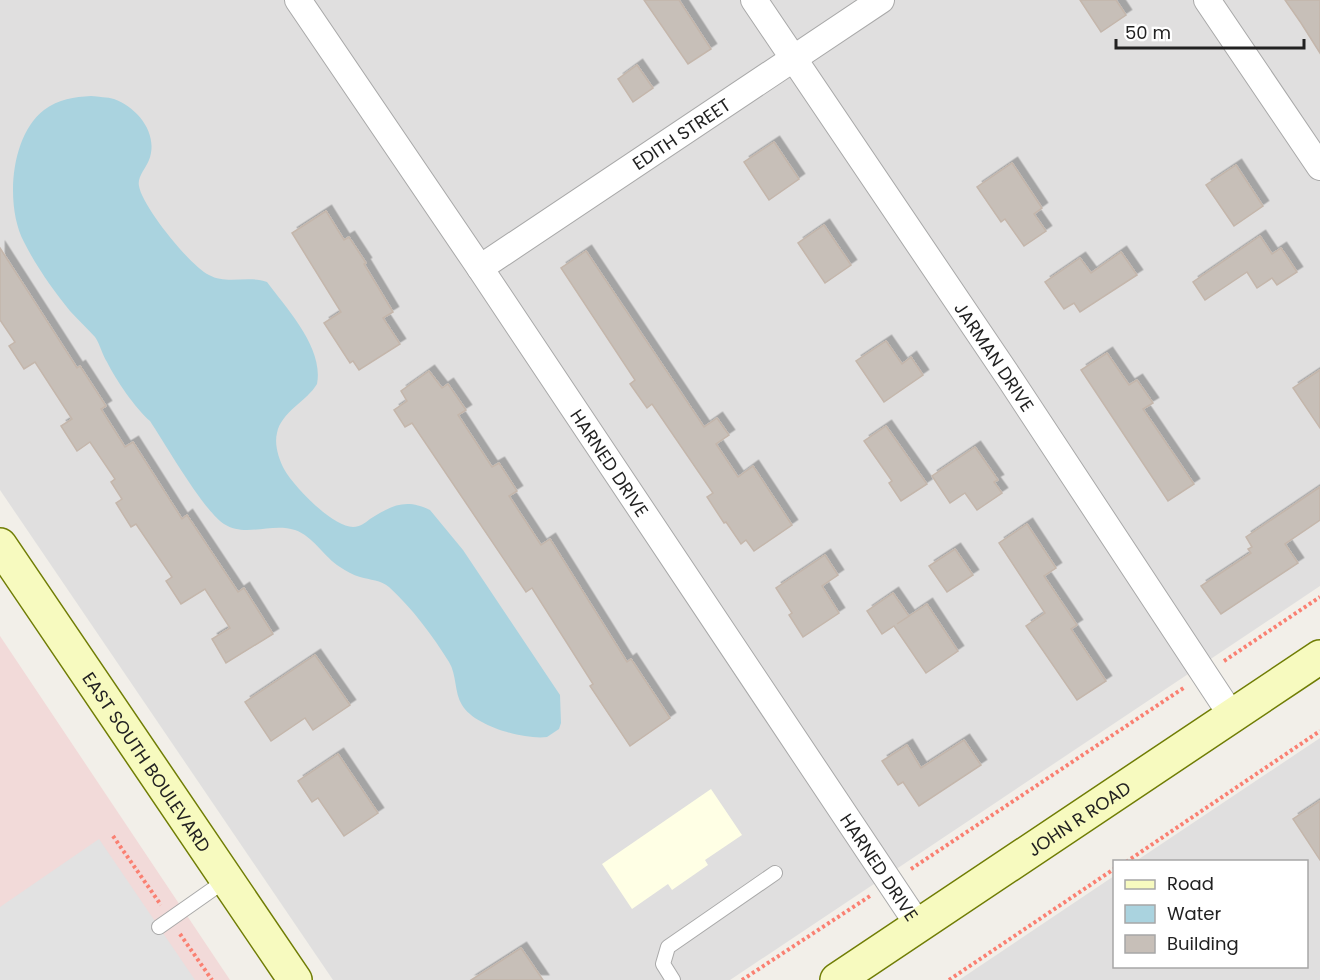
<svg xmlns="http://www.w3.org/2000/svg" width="1320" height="980" font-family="Poppins,sans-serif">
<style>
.residential{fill:#e0dfdf}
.commercial{fill:#f2dad9}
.education{fill:#ffffe5}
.parking{fill:#e2e2e2}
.water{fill:#aad3df}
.building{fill:#c7bfb8;stroke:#c4b6ab;stroke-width:1.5;filter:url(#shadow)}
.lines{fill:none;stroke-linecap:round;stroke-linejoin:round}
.lane-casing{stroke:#a9a9a9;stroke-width:16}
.street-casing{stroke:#a9a9a9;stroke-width:28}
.secondary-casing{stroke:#707d05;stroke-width:36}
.path{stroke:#fa8072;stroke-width:4;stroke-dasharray:3 3;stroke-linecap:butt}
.lane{stroke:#fff;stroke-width:14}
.street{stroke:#fff;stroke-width:26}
.secondary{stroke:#f7fabf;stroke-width:33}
.labels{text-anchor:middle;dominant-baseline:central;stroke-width:5;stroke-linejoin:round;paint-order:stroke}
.street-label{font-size:18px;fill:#222;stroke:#fff}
</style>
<defs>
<filter id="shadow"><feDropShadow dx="5.5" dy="-5.5" stdDeviation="0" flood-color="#0004"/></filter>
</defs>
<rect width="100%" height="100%" fill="#f2efe9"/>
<g class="residential">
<polygon points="0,0 1320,0 1320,586 730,980 333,980 0,490"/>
<polygon points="1320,738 1320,980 959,980 1114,876 1114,966 1306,966 1306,862 1136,861"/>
</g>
<polygon class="commercial" points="0,636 230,980 0,980"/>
<polygon class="education" points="711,789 742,835 705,860 708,865 672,890 668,884 632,909 602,864"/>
<polygon class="parking" points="99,839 195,980 0,980 0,907"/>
<path class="water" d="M91,96C99,97 107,97 114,99C138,108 159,134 149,160C146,168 137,177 139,186C142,206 190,266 209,275C227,285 248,275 267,282C287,309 324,348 317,384C307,401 281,412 277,433C274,445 279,459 284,469C294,487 333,527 353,527C360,527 365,523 370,519C391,506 405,498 430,510L463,550L560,695L561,723L559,729L547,737C524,740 474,726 462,705C454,692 457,675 449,662C433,636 412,608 389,587C381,580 370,580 360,577C353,575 346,571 340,567C324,557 313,536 295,530C271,522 246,538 224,524C203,510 166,445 150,421C135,408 116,380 107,362C102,354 100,344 95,337C87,328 78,320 70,311C53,290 36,266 24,242C5,206 10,136 44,110C59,99 74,97 91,96Z"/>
<g class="building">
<polygon points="644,0 679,0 711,49 688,64"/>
<polygon points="1080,0 1116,0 1126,15 1101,32"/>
<polygon points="1285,0 1320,0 1320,53 1301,23"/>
<polygon points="637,65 653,88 633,102 618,79"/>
<polygon points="774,142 799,179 769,200 744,162"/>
<polygon points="1012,163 1042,208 1034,214 1046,231 1024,246 1005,219 1001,222 977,187"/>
<polygon points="1236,165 1263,206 1234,226 1206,185"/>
<polygon points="326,211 344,240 349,237 366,263 364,264 393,312 383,318 400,344 359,370 353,361 350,363 324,323 341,312 292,233"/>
<polygon points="824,225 851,265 825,283 798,243"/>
<polygon points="1260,236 1272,254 1281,248 1297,272 1277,285 1272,278 1257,288 1247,272 1205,300 1193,282"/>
<polygon points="0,248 77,368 80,366 106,406 101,409 125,447 133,442 182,519 187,515 238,592 244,588 273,634 226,663 212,639 230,628 205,589 181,604 166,581 172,577 136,524 131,527 116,503 122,499 111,482 115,479 90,442 77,451 61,426 72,419 35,362 24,369 9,346 15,342 0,320"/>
<polygon points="586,251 704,427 717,418 729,435 716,444 738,477 753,466 792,525 754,551 746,540 741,544 726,522 724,523 707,497 713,493 652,404 647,408 630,384 635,380 561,268"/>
<polygon points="1121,252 1137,275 1080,312 1074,303 1064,309 1045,282 1080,258 1091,273"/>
<polygon points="886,341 902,364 911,357 923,375 884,402 856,361"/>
<polygon points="1107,353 1129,385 1137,380 1153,403 1143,409 1194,484 1168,501 1081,370"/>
<polygon points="1320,370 1320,428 1293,388"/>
<polygon points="429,371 442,388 448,384 466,410 458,415 492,467 499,463 517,491 509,496 541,545 550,539 627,662 631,659 670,718 630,746 590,686 593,684 532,588 526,592 412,423 405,427 394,410 407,401 401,391"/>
<polygon points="886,426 927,484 901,501 889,483 892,481 864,441"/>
<polygon points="975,447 998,480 994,482 1002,493 977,510 965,493 950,503 932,476"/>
<polygon points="1320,487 1320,520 1285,544 1298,563 1221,614 1201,586 1251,553 1248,549 1252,547 1246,537"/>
<polygon points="1027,524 1056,568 1044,576 1077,625 1071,629 1106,681 1077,700 1026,626 1045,613 999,543"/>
<polygon points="955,549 973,575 947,592 929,566"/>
<polygon points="825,555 838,575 822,586 839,613 803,637 789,615 792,613 776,588"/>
<polygon points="893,593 909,616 897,624 927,604 958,651 926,673 894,626 882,634 867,611"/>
<polygon points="315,655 350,705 313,730 305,718 271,741 245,702"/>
<polygon points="964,740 981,765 919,806 903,782 898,785 882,761 907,745 921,768"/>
<polygon points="338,754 378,813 344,836 318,798 312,802 298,781"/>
<polygon points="1320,801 1320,860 1293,819"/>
<polygon points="521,948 543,980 471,980"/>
</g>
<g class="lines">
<defs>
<g id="lane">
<polyline points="159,927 226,880"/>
<polyline points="673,980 663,964 668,947 775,873"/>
</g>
<g id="street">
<path id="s1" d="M298,0L480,268L919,926"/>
<path id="s2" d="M754,0L1010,379L1232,716"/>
<polyline points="1207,0 1320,167"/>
<path id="s3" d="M480,268L881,0"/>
</g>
<g id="secondary">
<path id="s4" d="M0,545L295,980"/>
<path id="s5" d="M837,980L1320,657"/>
</g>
</defs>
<use href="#lane" class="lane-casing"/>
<use href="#street" class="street-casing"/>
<use href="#secondary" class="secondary-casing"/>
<g class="path">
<polyline points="1224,661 1320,597"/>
<polyline points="113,836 161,905"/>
<polyline points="1126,862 1320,731"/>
<polyline points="911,869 1185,687"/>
<polyline points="180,934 212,980"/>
<polyline points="742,980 870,896"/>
<polyline points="949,980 1114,869"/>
</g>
<use href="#lane" class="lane"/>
<use href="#street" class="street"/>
<use href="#secondary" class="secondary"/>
</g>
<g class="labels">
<g class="street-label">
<text stroke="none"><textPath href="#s3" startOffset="242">EDITH STREET</textPath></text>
<text stroke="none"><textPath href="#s2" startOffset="430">JARMAN DRIVE</textPath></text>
<text stroke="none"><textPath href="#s1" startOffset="558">HARNED DRIVE</textPath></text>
<text stroke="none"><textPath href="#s4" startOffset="262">EAST SOUTH BOULEVARD</textPath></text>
<text stroke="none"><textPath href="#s5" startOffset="291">JOHN R ROAD</textPath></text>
<text stroke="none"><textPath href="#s1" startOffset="1044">HARNED DRIVE</textPath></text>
</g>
</g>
<rect x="1113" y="860" width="195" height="108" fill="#ffffff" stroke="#a7a7a7" stroke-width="1.5"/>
<rect x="1125" y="880" width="30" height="9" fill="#f7fabf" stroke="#a7a7a7" stroke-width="1.5"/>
<text x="1167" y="890" font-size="18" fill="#222222">Road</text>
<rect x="1125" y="905" width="30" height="18" fill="#aad3df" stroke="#a7a7a7" stroke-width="1.5"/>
<text x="1167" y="920" font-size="18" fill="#222222">Water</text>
<rect x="1125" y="935" width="30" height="18" fill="#c7bfb8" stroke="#a7a7a7" stroke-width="1.5"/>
<text x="1167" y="950" font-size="18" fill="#222222">Building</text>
<path d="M1116 39v9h188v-9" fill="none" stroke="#222222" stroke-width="3"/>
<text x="1125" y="39" font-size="18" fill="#222222" stroke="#ffffff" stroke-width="4.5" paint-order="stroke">50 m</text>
</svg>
